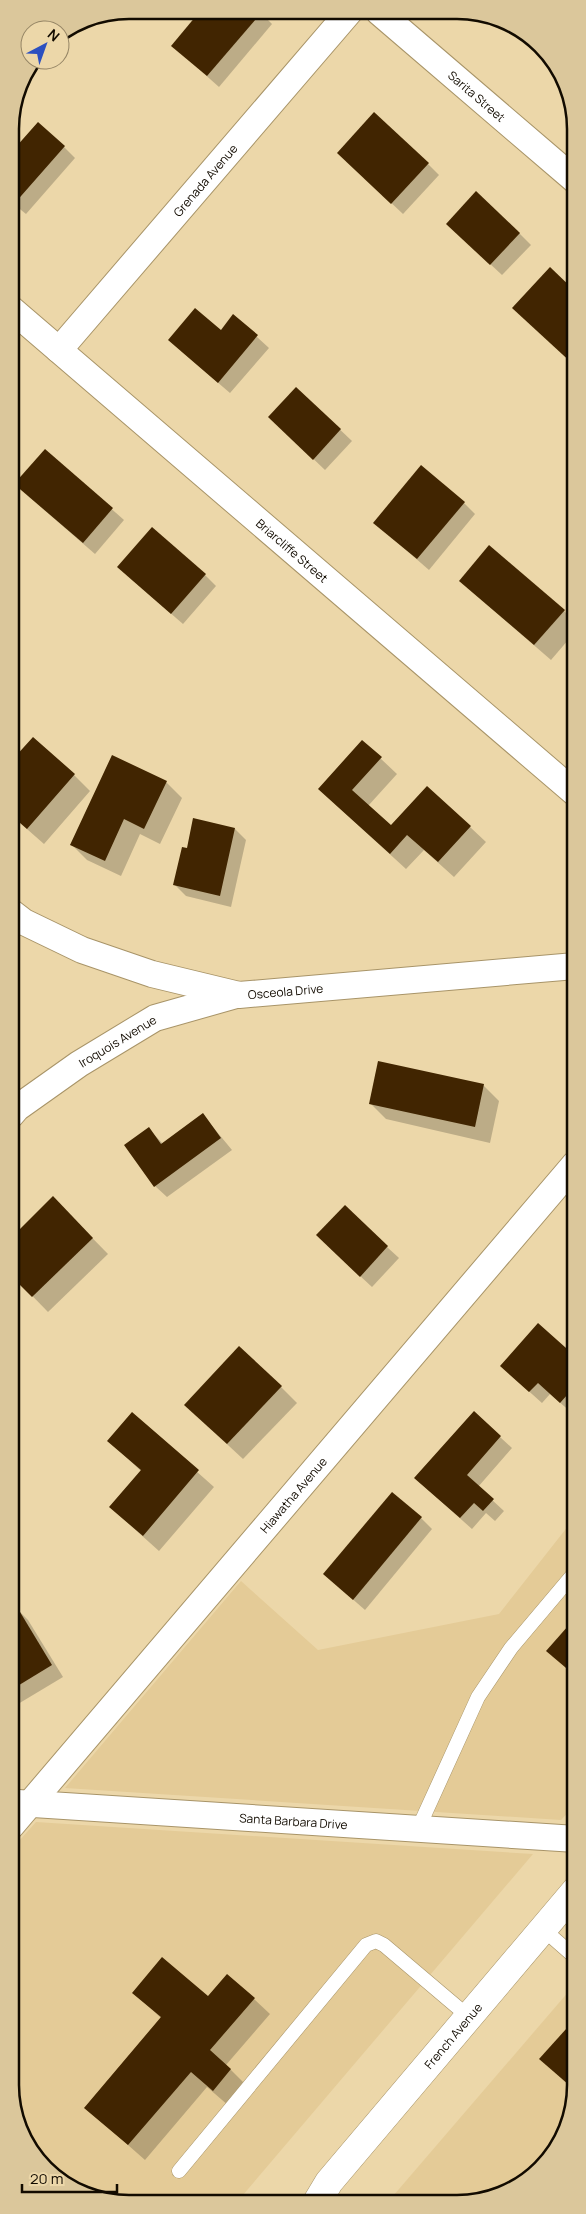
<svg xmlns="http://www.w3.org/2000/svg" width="586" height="2214" font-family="Manrope,sans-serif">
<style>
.built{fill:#e4cb97}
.shadow{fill:#0003}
.building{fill:#412501}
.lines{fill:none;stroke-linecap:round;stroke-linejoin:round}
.service-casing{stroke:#a89468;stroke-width:15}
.minor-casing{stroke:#a89468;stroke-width:28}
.primary-casing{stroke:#a89468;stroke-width:29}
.service{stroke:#fff;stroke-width:14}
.minor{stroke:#fff;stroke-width:26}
.primary{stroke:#fff;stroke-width:28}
.labels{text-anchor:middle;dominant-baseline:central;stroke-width:5;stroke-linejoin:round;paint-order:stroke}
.street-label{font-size:12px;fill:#120b00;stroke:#ecd7a9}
.rim{fill:none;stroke:#120b00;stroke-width:2.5}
</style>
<rect width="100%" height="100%" fill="#ecd7a9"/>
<g class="built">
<polygon points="576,1516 576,1804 561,1820 65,1788 241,1581 318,1650 499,1614"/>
<polygon points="36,1822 533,1854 237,2202 105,2202 40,2164 11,2101 11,1850"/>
<polygon points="576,1983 576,2093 567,2131 546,2164 510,2192 473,2203 387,2203"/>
</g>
<g class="shadow">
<polygon points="203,10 259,11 272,24 219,87 173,46"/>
<polygon points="64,147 75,158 26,214 10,201 15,150"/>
<polygon points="350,164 428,164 439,175 403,214"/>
<polygon points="519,233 531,245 502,275 459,235"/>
<polygon points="234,316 269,348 230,393 181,351 221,332"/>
<polygon points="296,388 352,441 325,470 281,428"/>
<polygon points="45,450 124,520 95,554 27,495"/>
<polygon points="464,503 475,514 429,570 375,523"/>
<polygon points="205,575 216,586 183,624 130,578"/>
<polygon points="460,581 564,611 575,622 575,632 551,660"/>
<polygon points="362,741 397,774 368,806 391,827 470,827 486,842 454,877 424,850 406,869 335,804"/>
<polygon points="11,757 14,760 74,775 90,791 44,844 11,815"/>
<polygon points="166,782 182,798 160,844 140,834 121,876 87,860 71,844"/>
<polygon points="235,829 246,840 231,907 186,896 175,885 188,849"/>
<polygon points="483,1085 499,1101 490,1143 386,1119 370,1103"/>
<polygon points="203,1115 232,1150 167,1197 155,1186 149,1129 163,1144"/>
<polygon points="53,1198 108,1254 48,1312 11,1274 11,1239"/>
<polygon points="329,1247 387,1247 399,1258 372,1287"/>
<polygon points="538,1325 575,1357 575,1410 572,1413 550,1394 542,1403 513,1377"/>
<polygon points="11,1345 15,1349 11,1354"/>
<polygon points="281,1387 297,1403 243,1459 202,1421"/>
<polygon points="474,1413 512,1448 478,1487 504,1511 495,1521 486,1513 472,1529 427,1489"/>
<polygon points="132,1414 214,1487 159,1551 110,1507 141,1471 109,1441"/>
<polygon points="421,1518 432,1529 365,1610 324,1574"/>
<polygon points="17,1609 28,1620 63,1677 18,1704 11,1696 11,1612"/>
<polygon points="576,1619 576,1677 548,1651"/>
<polygon points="134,1993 209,1998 254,1999 270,2014 226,2065 246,2085 229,2106 207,2087 145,2160 86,2108 162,2019"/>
<polygon points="576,2019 576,2092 541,2059"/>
</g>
<g class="building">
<polygon points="201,10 262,12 207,76 171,46"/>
<polygon points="374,112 429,163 391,204 337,153"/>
<polygon points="38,122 65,146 14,204 10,201 10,144 15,148"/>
<polygon points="476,191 520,233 490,265 446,224"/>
<polygon points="550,267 575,291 575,366 512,308"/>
<polygon points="195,308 221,330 233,314 258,335 218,383 168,340"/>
<polygon points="296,387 341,429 313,460 268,417"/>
<polygon points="45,449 113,508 83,543 14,484"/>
<polygon points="421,465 465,502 417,559 373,523"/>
<polygon points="152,527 206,574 171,614 117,567"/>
<polygon points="489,545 565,610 534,645 459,581"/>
<polygon points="33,737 75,774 27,829 11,815 11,755 14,758"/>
<polygon points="362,740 382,757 352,790 391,825 427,786 471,826 438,862 407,835 390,854 318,789"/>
<polygon points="112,755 167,781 144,829 124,819 105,861 70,845"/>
<polygon points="193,818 235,828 220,896 173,885 182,847 187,848"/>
<polygon points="378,1061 484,1084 475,1127 369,1104"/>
<polygon points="203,1113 221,1138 154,1187 124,1145 149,1127 161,1144"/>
<polygon points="53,1196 93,1238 32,1297 11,1276 11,1238"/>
<polygon points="345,1205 388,1246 360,1277 316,1235"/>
<polygon points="538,1323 575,1356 575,1386 560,1403 538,1383 529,1392 500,1366"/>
<polygon points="239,1346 282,1386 227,1444 184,1405"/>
<polygon points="474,1411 501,1436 467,1475 494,1499 483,1511 474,1503 460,1518 414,1478"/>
<polygon points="132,1412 199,1470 143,1536 109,1507 141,1470 107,1441"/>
<polygon points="392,1492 422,1517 353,1600 323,1574"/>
<polygon points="17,1607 52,1665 11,1690 11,1611"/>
<polygon points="576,1617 576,1669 572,1673 546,1651"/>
<polygon points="162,1957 208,1996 227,1974 255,1998 210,2050 231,2069 213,2091 191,2072 128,2145 84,2108 161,2017 132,1993"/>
<polygon points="576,2018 576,2091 539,2059"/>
</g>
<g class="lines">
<defs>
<g id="service">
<polyline points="418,1829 478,1697 511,1648 576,1571"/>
<polyline points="543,1929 576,1958"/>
<polyline points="179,2171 366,1945 376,1941 384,1945 469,2017"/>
</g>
<g id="minor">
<path id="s1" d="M379,12L575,180"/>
<path id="s2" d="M10,308L575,793"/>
<path id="s3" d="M59,350L350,11"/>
<path id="s4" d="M11,912L24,922L82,950L152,974L239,995L575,966"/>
<path id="s5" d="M11,1115L17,1108L79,1064L155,1018L236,995"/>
<path id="s6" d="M18,1803L576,1839"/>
<path id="s7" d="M11,1826L575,1164"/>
</g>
<g id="primary">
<path id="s8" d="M317,2202L329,2182L576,1890"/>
</g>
</defs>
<use href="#service" class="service-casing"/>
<use href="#minor" class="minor-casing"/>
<use href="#primary" class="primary-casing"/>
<use href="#service" class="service"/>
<use href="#minor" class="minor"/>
<use href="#primary" class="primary"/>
</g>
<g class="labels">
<g class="street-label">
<text stroke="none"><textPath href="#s1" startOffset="129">Sarita Street</textPath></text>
<text stroke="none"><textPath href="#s3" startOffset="224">Grenada Avenue</textPath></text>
<text stroke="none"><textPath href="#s2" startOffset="372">Briarcliffe Street</textPath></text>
<text stroke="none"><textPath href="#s4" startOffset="291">Osceola Drive</textPath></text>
<text stroke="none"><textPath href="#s5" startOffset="130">Iroquois Avenue</textPath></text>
<text stroke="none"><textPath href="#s7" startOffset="435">Hiawatha Avenue</textPath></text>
<text stroke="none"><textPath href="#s6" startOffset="276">Santa Barbara Drive</textPath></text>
<text stroke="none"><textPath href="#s8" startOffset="215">French Avenue</textPath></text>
</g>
</g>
<path d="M0 0H586V2214H0ZM129 19H457A110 110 0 0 1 567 129V2085A110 110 0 0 1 457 2195H129A110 110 0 0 1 19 2085V129A110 110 0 0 1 129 19Z" fill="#dbc79b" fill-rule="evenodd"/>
<path class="rim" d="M129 19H457A110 110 0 0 1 567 129V2085A110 110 0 0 1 457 2195H129A110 110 0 0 1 19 2085V129A110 110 0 0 1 129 19Z"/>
<g transform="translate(45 45) rotate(41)"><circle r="24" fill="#ecd7a9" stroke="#958565"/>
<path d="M0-4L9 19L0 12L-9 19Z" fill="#2c50c0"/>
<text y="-8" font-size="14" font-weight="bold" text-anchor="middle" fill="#120b00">N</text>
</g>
<path d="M22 2184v8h95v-8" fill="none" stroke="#120b00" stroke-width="2.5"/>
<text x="30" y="2184" font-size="15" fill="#120b00" stroke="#ecd7a9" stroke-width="4" paint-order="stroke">20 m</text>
</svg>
